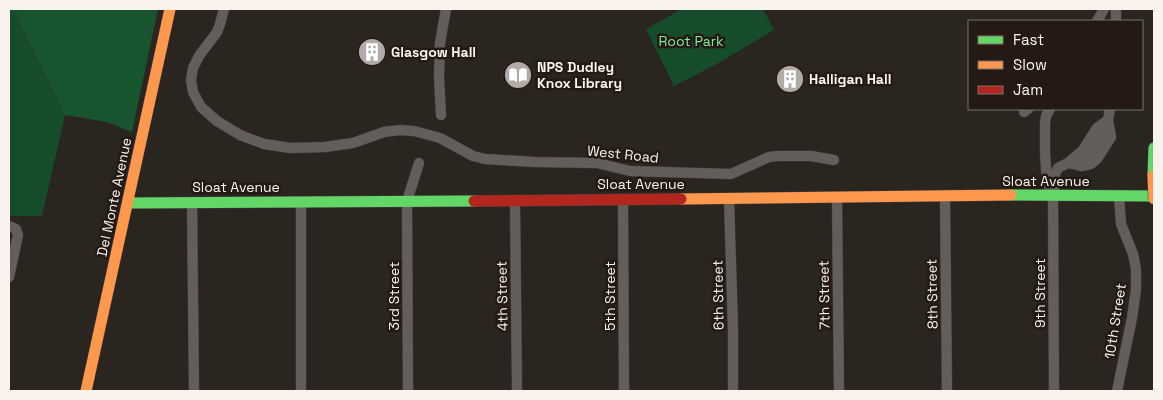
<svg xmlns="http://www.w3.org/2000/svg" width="1163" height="400" font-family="'Space Grotesk',sans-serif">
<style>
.green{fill:#154c29}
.forest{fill:#18552e}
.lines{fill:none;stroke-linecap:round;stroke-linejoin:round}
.street-casing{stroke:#453f3c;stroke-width:11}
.fast-casing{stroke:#453f3c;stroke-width:12}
.slow-casing{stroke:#453f3c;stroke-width:12}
.jam-casing{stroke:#453f3c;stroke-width:12}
.street{stroke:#635e5a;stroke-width:10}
.fast{stroke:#63d668;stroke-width:11}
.slow{stroke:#ff974d;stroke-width:11}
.jam{stroke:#b3261e;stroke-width:11}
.slow-bridge-casing{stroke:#453f3c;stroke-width:12;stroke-linecap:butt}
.slow-bridge{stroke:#ff974d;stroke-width:11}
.labels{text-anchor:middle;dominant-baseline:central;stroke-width:5;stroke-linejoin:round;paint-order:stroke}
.park-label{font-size:14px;fill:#7aee9c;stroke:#251a13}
.poi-label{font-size:14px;font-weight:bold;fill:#faf2ed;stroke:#251a13;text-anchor:start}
.street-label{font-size:14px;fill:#faf2ed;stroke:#251a13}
</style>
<rect width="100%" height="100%" fill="#2b2520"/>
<g class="green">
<polygon points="9,9 13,9 65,115 42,216 9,216"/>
<polygon points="682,9 763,9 774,30 715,65 672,87 673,84 646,29"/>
</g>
<polygon class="forest" points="13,9 158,9 132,132 107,122 65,115"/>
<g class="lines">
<defs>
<g id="street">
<polyline points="224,9 220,24 217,32 199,56 193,68 191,80 193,92 201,107 217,121 240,135 264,144 291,148 325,147 353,143 384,132 400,130 414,131 440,138 473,156 485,159 535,162 597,163 630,171 731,174 769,157 778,156 811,156 834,160"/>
<polyline points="1116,9 1116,21"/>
<polyline points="1097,21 1104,9"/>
<polyline points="1050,109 1046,116 1045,123 1045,153 1047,183 1053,195"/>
<polyline points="1024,112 1028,109"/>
<polyline points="441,115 439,78 440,43 446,9"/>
<polyline points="1068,163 1083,150 1097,128 1108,120"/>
<polyline points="1081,166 1105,132 1107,123"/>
<polyline points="945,197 947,391"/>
<polyline points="837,198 839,391"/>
<polyline points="729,199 733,329 733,391"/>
<polyline points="515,200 517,391"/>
<polyline points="623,200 624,391"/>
<polyline points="192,202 194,391"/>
<polyline points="301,202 301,391"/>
<polyline points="9,226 16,229 18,235 9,277"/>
<polyline points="408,391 407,201 419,163"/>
<polyline points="1054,391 1053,195 1055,183 1055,174 1058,168 1068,163 1081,166 1091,164 1097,159 1111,137 1108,120 1110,109"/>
<polyline points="1117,391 1132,318 1136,289 1136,269 1133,254 1121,224 1119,196"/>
</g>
<g id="fast">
<polyline points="1153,176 1154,148"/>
<polyline points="1011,195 1154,196"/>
<polyline points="128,203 474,201"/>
</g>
<g id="slow">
<polyline points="681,199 1011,195"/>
<polyline points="86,391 170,9"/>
</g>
<polyline id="jam" points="474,201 681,199"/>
</defs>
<use href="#street" class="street-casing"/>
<use href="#fast" class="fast-casing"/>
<use href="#slow" class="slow-casing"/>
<use href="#jam" class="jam-casing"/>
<use href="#street" class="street"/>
<use href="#fast" class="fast"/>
<use href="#slow" class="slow"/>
<use href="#jam" class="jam"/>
<defs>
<polyline id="slow-bridge" points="1153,176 1154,199"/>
</defs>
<use href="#slow-bridge" class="slow-bridge-casing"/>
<use href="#slow-bridge" class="slow-bridge"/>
</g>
<defs>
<symbol id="building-disc" viewBox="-11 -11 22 22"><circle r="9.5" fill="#b2aaa5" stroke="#251a13"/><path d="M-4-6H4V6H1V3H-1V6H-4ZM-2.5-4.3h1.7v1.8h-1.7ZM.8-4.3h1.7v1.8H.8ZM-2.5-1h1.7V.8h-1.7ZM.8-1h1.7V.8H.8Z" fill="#fff"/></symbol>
<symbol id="library-disc" viewBox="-11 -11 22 22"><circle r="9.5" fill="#b2aaa5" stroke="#251a13"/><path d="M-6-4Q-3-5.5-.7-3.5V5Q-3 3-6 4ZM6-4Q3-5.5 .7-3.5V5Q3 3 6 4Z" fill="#fff"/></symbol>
</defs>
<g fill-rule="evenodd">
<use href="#building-disc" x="356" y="36" width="32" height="32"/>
<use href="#library-disc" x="502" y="59" width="32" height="32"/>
<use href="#building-disc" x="774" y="63" width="32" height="32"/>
</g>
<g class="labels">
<g class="park-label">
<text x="691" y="41">Root Park</text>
</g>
<g class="poi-label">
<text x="391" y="52">Glasgow Hall</text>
<text x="537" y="67">NPS Dudley<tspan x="537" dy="16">Knox Library</tspan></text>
<text x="809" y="79">Halligan Hall</text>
</g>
<g class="street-label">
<text transform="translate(623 154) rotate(6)">West Road</text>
<text x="1046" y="181">Sloat Avenue</text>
<text x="641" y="184">Sloat Avenue</text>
<text x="236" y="187">Sloat Avenue</text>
<text transform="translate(114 197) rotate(-78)">Del Monte Avenue</text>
<text transform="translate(1040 293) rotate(-90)">9th Street</text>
<text transform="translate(932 294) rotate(-91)">8th Street</text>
<text transform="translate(718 295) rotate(-91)">6th Street</text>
<text transform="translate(824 295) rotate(-91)">7th Street</text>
<text transform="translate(394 296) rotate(-90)">3rd Street</text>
<text transform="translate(502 296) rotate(-91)">4th Street</text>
<text transform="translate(610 296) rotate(-90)">5th Street</text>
<text transform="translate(1115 321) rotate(-81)">10th Street</text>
</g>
</g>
<rect width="1163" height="400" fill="none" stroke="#faf2ed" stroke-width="20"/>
<rect x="968" y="20" width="175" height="90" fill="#251a13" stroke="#7a706a"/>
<rect x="978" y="36" width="25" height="8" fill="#63d668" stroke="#7a706a"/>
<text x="1013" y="45" font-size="15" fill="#faf2ed">Fast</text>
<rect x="978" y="61" width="25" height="8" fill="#ff974d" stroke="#7a706a"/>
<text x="1013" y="70" font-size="15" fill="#faf2ed">Slow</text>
<rect x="978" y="86" width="25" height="8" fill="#b3261e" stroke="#7a706a"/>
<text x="1013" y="95" font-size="15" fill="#faf2ed">Jam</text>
</svg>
